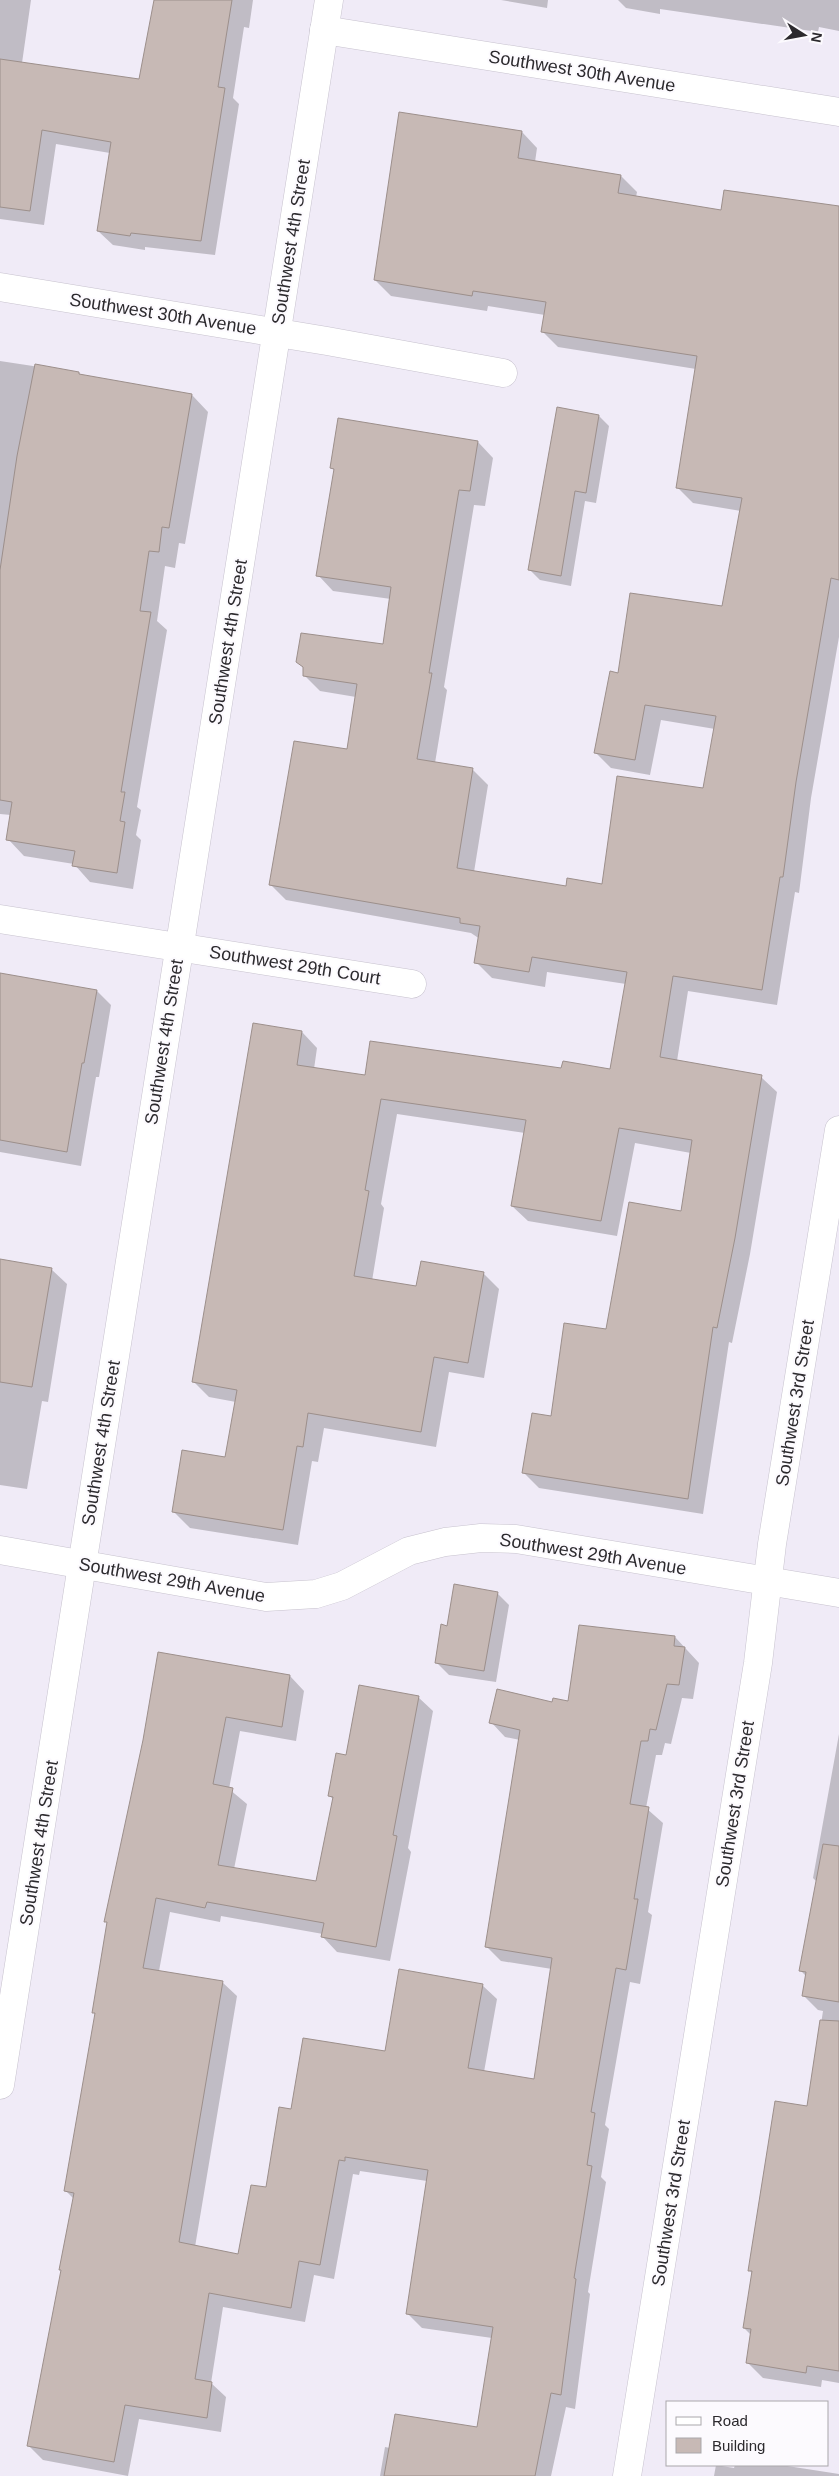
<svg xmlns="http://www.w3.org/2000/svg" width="839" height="2476" font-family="Arial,sans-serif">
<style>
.shadow{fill:#0003}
.building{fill:#c7b9b5;stroke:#9c8f8b}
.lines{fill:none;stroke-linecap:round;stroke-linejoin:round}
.minor-casing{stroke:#c7c2ce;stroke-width:29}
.minor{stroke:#fff;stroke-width:28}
.labels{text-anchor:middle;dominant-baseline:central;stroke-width:4;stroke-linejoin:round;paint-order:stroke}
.street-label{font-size:18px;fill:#2c2a2e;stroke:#fcfafe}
</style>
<rect width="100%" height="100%" fill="#f0ebf7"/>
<g class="shadow">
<polygon points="0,0 31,0 22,63 140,81 155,0 253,0 249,28 244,27 233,98 239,104 215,255 145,247 145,250 113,245 98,231 110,153 56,144 44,225 0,219"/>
<polygon points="501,0 548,0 547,8"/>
<polygon points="618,0 839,0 839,31 819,27 818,32 660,9 660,14 626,8"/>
<polygon points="522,132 537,148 535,162 621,176 637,192 636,197 722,212 839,209 839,637 811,798 799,893 795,892 777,1005 688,991 677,1061 761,1077 777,1092 750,1254 732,1343 729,1342 703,1514 539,1488 523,1472 552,1417 682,1212 691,1153 635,1143 617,1236 528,1221 512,1206 525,1133 397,1114 381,1204 384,1208 372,1281 417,1288 483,1273 499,1289 484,1378 449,1372 436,1447 324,1428 318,1462 312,1461 298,1545 190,1528 174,1512 226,1458 236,1402 209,1397 194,1382 302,1032 317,1048 314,1069 366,1077 562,1069 611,1070 626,984 547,972 545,987 492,978 476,962 480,939 471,933 286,900 271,885 348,751 356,697 320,691 304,675 304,668 297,662 384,645 391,599 333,591 318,575 335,471 331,467 478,442 493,458 485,506 474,505 444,687 447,690 435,763 472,769 488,785 474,872 567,887 603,885 704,790 715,729 661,720 650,775 611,768 595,752 619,674 723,608 741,511 693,503 677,487 696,369 558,347 542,331 545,315 488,306 487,311 391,296 375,280"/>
<polygon points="0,361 79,373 82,376 192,395 208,412 185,544 179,543 175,568 165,566 157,621 167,630 137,807 141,810 136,835 141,840 133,889 90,882 74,864 24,856 8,839 11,815 0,814"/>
<polygon points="599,416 609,426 596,503 585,501 571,586 540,580 529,569"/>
<polygon points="0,974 97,991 111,1005 99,1077 96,1077 81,1166 0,1152"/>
<polygon points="0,1260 51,1269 67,1284 48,1402 42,1401 27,1489 0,1485"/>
<polygon points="497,1593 509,1605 496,1682 449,1675 437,1663 448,1627"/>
<polygon points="675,1637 699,1663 693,1699 682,1698 671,1744 665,1743 662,1755 656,1755 646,1808 663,1823 648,1912 652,1915 640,1984 630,1982 605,2125 609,2129 601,2177 606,2182 588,2292 590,2294 575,2409 566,2407 551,2476 380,2476 385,2447 390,2448 478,2428 492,2338 422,2328 407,2313 427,2181 360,2171 359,2175 353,2174 334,2279 314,2275 305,2322 223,2307 211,2383 226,2397 221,2432 139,2419 128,2476 43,2460 28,2445 62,2271 60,2269 74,2199 65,2190 96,2015 93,2012 108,1923 106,1921 144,1740 290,1676 304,1691 296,1741 240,1731 229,1789 247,1804 234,1869 317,1883 334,1800 330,1796 347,1756 418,1697 433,1711 408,1848 411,1852 390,1961 337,1952 323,1937 323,1934 221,1916 220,1922 170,1912 159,1971 222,1982 237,1996 195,2247 240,2255 267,2189 292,2110 386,2053 482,1985 497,1999 484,2072 535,2080 552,1969 501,1961 487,1947 520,1740 505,1737 491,1722 553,1704 570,1702"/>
<polygon points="839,1734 839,2383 822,2380 821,2387 763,2378 748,2363 752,2336 744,2328 753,2274 749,2270 808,2108 823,2011 818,2010 803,1995 806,1976 801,1971 817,1882 813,1878"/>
<polygon points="716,2465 734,2468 735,2465 781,2465 839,2474 839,2476 714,2476"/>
</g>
<g class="building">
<polygon points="154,0 232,0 218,87 225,88 201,241 131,233 130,236 97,231 111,142 42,130 30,211 0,207 0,59 139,79"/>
<polygon points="399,112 522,131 518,158 621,175 618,193 721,210 724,190 839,206 839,580 831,578 796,782 783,877 780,877 762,990 673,976 660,1057 762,1075 735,1238 717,1328 713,1327 688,1499 522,1473 532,1413 551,1416 564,1323 606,1329 629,1202 681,1211 692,1140 619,1128 601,1221 511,1206 526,1120 381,1099 365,1190 369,1191 354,1276 416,1286 421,1261 484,1272 468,1363 434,1357 421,1432 308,1413 303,1447 297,1446 283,1530 172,1512 182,1450 225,1457 237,1390 192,1382 253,1023 302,1031 297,1065 365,1075 370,1041 561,1068 563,1061 610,1069 627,972 532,957 529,972 474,963 480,926 460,923 460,918 269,885 294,741 347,749 357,684 303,676 303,667 296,662 301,633 383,644 391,587 316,576 334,469 330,468 338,418 478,441 470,491 459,490 429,673 432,673 417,759 473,768 457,868 566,886 567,878 602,884 617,776 703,788 716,716 645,705 635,760 594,753 610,671 618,673 630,593 722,606 742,498 676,488 697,356 541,332 546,302 473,291 472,296 374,280"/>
<polygon points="35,364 79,372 79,374 192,394 169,528 162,527 159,552 149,551 140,611 151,612 121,792 125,792 120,821 125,822 117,873 72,866 75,851 6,840 12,802 0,800 0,570 17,456"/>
<polygon points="557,407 599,415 586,493 575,491 561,576 528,570"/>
<polygon points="0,973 97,990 84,1063 82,1063 67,1152 0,1140"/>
<polygon points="0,1259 52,1268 32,1387 0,1382"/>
<polygon points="454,1584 498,1592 484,1671 435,1663 441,1624 447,1626"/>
<polygon points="579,1625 675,1636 674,1646 685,1647 679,1685 667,1684 656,1730 650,1729 648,1741 641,1741 630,1804 649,1807 634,1899 638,1899 626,1970 616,1968 591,2112 595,2113 587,2165 592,2166 574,2278 576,2279 561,2395 551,2393 535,2476 384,2476 395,2414 477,2427 493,2327 406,2314 428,2170 345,2157 345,2161 339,2160 320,2265 299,2261 291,2308 209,2293 195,2379 212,2382 207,2418 125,2405 114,2462 27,2446 61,2270 59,2270 74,2193 64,2191 95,2013 92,2013 107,1922 104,1922 143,1740 158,1652 290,1675 282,1727 226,1717 213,1784 233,1788 218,1865 316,1881 333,1797 328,1796 336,1753 346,1755 359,1685 419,1696 393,1835 397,1836 376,1947 321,1937 324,1923 207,1902 205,1908 156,1898 143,1968 223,1981 179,2242 238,2254 251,2185 266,2187 279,2107 291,2109 303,2038 385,2051 399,1969 483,1984 468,2068 534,2079 552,1958 485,1947 520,1730 489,1723 497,1689 552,1702 553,1698 568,1701"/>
<polygon points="823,1844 839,1846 839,2002 802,1996 806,1972 799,1971"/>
<polygon points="820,2020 839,2021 839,2371 807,2366 806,2373 746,2363 751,2329 743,2328 752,2271 748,2271 775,2101 807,2106"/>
</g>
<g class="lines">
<defs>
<g id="minor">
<polyline points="324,30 839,112"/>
<polyline points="0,287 327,341 503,373"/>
<polyline points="0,919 412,984"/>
<polyline points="0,1550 266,1597 316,1594 342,1586 409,1551 445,1542 481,1538 516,1539 839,1593"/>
<polyline points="0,2085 329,0"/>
<polyline points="627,2476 758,1663 772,1544 839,1130"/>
</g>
</defs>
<use href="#minor" class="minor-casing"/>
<use href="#minor" class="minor"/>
</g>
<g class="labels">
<g class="street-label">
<text transform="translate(582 71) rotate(9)">Southwest 30th Avenue</text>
<text transform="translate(291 242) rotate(-81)">Southwest 4th Street</text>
<text transform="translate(163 314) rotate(9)">Southwest 30th Avenue</text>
<text transform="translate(228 642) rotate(-81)">Southwest 4th Street</text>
<text transform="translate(295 965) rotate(9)">Southwest 29th Court</text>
<text transform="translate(164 1042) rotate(-81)">Southwest 4th Street</text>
<text transform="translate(795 1403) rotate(-81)">Southwest 3rd Street</text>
<text transform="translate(101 1443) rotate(-81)">Southwest 4th Street</text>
<text transform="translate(593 1554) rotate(9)">Southwest 29th Avenue</text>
<text transform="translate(172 1580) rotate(10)">Southwest 29th Avenue</text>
<text transform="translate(735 1804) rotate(-81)">Southwest 3rd Street</text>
<text transform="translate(39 1843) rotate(-81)">Southwest 4th Street</text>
<text transform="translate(671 2203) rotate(-81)">Southwest 3rd Street</text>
</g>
</g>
<rect x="666" y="2401" width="162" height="65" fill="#fcfafe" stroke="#a9a7ab"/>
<rect x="676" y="2417" width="25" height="8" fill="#ffffff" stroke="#a9a7ab"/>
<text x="712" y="2426" font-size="15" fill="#2c2a2e">Road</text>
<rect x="676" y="2438" width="25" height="15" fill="#c7b9b5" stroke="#a9a7ab"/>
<text x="712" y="2451" font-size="15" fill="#2c2a2e">Building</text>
<g transform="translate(804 35) rotate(101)" stroke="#fcfafe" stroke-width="4" paint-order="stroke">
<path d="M0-4L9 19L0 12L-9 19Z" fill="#2c2a2e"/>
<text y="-8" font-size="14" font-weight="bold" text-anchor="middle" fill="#2c2a2e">N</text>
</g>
</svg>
